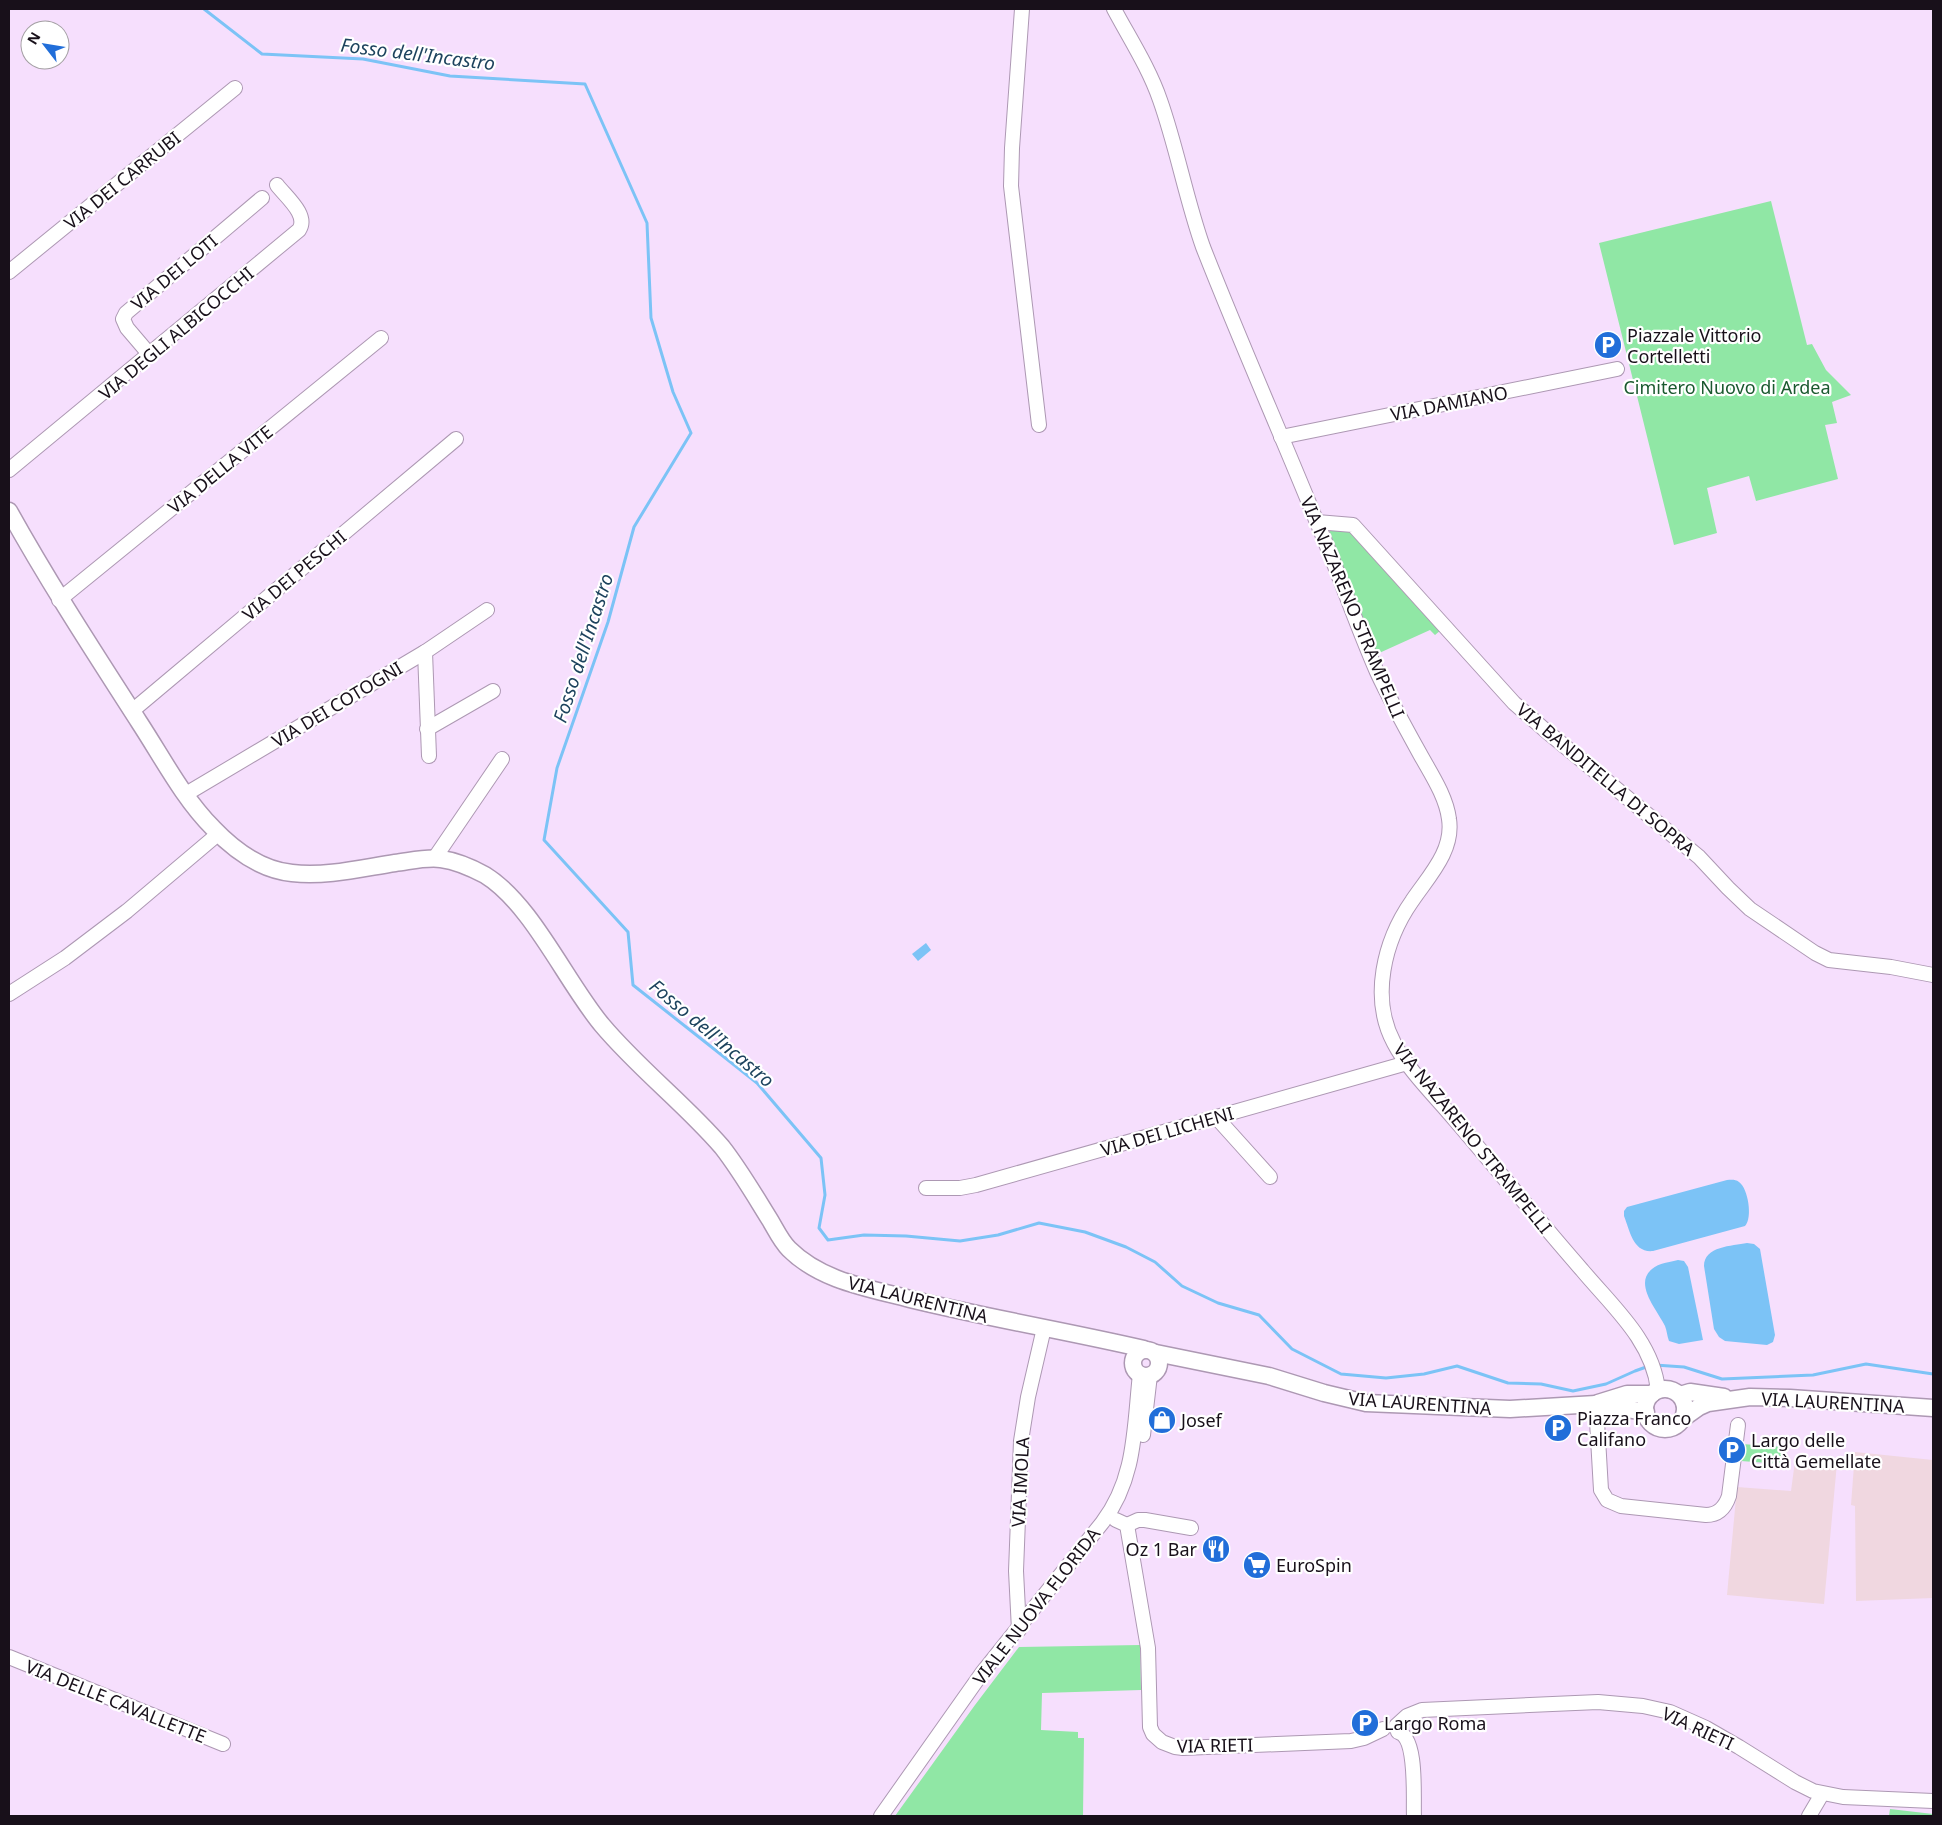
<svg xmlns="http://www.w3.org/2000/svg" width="1942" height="1825" font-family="'Noto Sans',sans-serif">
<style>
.education{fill:#f0d7e0}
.green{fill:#90e7a5}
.water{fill:#7cc3f6}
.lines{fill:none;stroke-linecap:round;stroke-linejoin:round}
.stream{stroke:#7cc3f6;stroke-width:3}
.minor-casing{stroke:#ad98b3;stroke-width:16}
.major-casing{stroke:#ad98b3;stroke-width:19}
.minor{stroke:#fff;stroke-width:14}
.major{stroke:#fff;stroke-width:16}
.labels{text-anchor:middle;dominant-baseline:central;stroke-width:4.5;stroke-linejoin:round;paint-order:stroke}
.street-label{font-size:18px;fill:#18101a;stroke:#fff}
.poi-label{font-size:18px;fill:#18101a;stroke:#fff;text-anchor:start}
.park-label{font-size:18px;fill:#1a592f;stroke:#fff}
.water-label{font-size:19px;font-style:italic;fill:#1d435e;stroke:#fff}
</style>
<rect width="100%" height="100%" fill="#f6dffd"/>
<g class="education">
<polygon points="1855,1452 1933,1460 1933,1598 1856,1601 1855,1506 1851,1505"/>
<polygon points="1805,1460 1837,1463 1824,1604 1727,1595 1737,1487 1791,1491 1795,1461 1804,1462"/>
</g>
<g class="green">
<polygon points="1771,201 1807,345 1812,344 1826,370 1851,395 1832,402 1837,423 1825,425 1838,479 1756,501 1749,476 1707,488 1717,533 1674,545 1599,243"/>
<polygon points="1328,528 1349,529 1441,630 1435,635 1430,630 1377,654"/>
<polygon points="1742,1444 1782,1447 1781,1464 1741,1461"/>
<polygon points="1140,1645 1141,1690 1042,1693 1041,1730 1078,1732 1078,1738 1084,1738 1083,1816 895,1816 975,1705 1019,1647"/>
<polygon points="1890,1809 1933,1814 1933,1816 1889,1816"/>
</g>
<g class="water">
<polygon points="926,943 931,950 918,961 912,954"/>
<path d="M1727,1180C1731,1180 1735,1179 1739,1182C1748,1188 1753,1218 1745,1226L1653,1251C1633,1253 1630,1231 1624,1216V1211L1627,1207Z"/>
<path d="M1747,1243L1754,1244L1760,1249L1775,1335L1773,1342L1767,1345L1725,1341L1719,1337L1714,1329L1704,1266C1704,1246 1732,1246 1747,1243Z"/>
<path d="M1678,1260L1684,1261L1688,1267L1703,1340L1679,1344L1669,1341C1667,1336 1667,1331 1665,1326C1658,1311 1633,1284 1652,1269C1659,1263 1670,1262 1678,1260Z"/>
</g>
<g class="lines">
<g class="stream">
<polyline points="204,9 262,54 363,59 450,76 585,84 647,223 651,318 673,392 691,433 634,527 608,622 557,768 544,840 628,932 633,985 757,1083 821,1158 825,1195 819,1228 828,1240 864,1235 906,1236 960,1241 998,1235 1039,1223 1085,1232 1126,1247 1155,1262 1182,1286 1218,1303 1259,1315 1292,1349 1341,1374 1386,1378 1424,1374 1457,1366 1508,1383 1541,1384 1573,1391 1606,1384 1635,1371 1649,1366"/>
<polyline points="1655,1365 1684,1367 1722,1379 1813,1375 1866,1364 1933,1374"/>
</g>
<defs>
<g id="minor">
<polyline points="1022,9 1012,148 1011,186 1039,425"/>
<path d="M1114,9C1130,39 1149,68 1160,100C1177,148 1186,199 1203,247C1239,339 1279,429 1316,520C1338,570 1355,622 1377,672C1390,700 1405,727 1420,754C1431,774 1446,796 1449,819C1454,851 1428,877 1412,901C1384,941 1370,998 1394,1043C1408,1070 1435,1096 1455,1120C1498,1170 1539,1221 1582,1270C1612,1306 1653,1341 1658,1390"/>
<polyline points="9,272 235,88"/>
<polyline points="150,355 127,328 123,319 126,313 262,198"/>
<polyline points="1281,437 1617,369"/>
<path d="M9,470L299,230C309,215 286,197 277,185"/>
<polyline points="1317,522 1353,525 1514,703 1545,730 1699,857 1728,888 1750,909 1815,953 1829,960 1891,967 1933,975"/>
<polyline points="59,600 381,338"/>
<polyline points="425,652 429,756"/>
<polyline points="132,711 456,439"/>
<polyline points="427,729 493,691"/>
<polyline points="186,794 425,652 487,610"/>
<polyline points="434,859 502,759"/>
<polyline points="9,994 65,958 127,911 218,834"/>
<polyline points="1216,1117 1270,1177"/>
<polyline points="926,1188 960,1188 976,1185 1407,1063"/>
<path d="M1596,1404L1601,1490L1607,1500L1621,1506L1706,1515C1718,1515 1725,1508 1729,1496L1738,1425"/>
<polyline points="1143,1435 1150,1375"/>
<polyline points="1116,1520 1127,1525 1148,1648 1150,1727 1153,1734 1162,1742 1175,1747 1183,1748 1351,1741 1364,1738 1383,1729"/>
<polyline points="1127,1525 1138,1520 1145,1520 1191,1528"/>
<polyline points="1019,1630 1016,1571 1021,1441 1028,1397 1044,1328"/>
<polyline points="9,1657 223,1744"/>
<polyline points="1396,1726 1407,1716 1422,1710 1598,1702 1643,1706 1670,1712 1706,1728 1739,1747 1795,1782 1813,1791 1843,1797 1933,1801"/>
<path d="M1398,1732C1418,1737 1413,1799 1414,1816"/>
<path d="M881,1816L982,1673L1102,1523C1136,1479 1134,1428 1140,1374"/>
<polyline points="1809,1816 1822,1794"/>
</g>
<g id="major">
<path d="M9,511C49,583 94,652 139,722C162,757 183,798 213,828C234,850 261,870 292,873C326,877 362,868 395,863C411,861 426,857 441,859C456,861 472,868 485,875C532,904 566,982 602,1025C639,1069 685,1104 722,1147C740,1170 755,1196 770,1220C776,1230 781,1241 789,1249C821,1281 868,1288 910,1299C988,1318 1066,1331 1144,1349"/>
<circle cx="1146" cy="1363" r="13"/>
<polyline points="1156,1353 1269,1376 1324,1393 1366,1403 1510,1409 1596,1404 1646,1412"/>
<circle cx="1665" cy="1409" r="20"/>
<polyline points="1680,1395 1690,1392 1724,1397"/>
<polyline points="1598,1403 1627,1394 1652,1394"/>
<polyline points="1682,1419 1699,1407 1708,1403 1750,1397 1790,1398 1933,1408"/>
</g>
</defs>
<use href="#minor" class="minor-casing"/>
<use href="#major" class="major-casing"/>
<use href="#minor" class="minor"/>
<use href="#major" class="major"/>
</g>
<defs>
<symbol id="parking-disc" viewBox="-11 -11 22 22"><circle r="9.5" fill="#216ed9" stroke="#fff"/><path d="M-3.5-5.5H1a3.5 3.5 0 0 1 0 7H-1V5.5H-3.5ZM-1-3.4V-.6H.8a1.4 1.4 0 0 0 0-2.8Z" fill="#fff"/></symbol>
<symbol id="shop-disc" viewBox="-11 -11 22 22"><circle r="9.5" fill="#216ed9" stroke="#fff"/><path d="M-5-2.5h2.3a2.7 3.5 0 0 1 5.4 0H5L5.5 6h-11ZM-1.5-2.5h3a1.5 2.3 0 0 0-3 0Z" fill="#fff"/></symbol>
<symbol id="restaurant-disc" viewBox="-11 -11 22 22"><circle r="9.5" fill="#216ed9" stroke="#fff"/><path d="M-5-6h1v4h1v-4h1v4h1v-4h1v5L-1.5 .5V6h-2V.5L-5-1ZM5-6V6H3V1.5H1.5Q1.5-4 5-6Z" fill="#fff"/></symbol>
<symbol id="supermarket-disc" viewBox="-11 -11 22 22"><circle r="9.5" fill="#216ed9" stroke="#fff"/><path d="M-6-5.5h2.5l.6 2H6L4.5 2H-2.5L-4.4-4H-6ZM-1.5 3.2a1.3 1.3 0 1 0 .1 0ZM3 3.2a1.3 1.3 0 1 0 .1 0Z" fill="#fff"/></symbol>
</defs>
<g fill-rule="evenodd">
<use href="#parking-disc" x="1592" y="329" width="32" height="32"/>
<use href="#shop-disc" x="1146" y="1404" width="32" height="32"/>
<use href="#parking-disc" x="1542" y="1412" width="32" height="32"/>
<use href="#parking-disc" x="1716" y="1434" width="32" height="32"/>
<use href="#restaurant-disc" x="1200" y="1533" width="32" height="32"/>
<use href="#supermarket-disc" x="1241" y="1549" width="32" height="32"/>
<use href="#parking-disc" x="1349" y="1707" width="32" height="32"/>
</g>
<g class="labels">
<g class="street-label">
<text transform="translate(122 180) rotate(-39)">VIA DEI CARRUBI</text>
<text transform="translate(174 272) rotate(-40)">VIA DEI LOTI</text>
<text transform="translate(176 333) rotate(-40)">VIA DEGLI ALBICOCCHI</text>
<text transform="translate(1449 403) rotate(-11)">VIA DAMIANO</text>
<text transform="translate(220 469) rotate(-39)">VIA DELLA VITE</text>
<text transform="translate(294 575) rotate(-40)">VIA DEI PESCHI</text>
<text transform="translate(1353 607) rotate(67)">VIA NAZARENO STRAMPELLI</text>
<text transform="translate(337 704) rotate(-31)">VIA DEI COTOGNI</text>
<text transform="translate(1606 779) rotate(40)">VIA BANDITELLA DI SOPRA</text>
<text transform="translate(1167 1131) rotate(-16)">VIA DEI LICHENI</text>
<text transform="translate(1473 1138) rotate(51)">VIA NAZARENO STRAMPELLI</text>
<text transform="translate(918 1299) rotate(14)">VIA LAURENTINA</text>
<text transform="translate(1833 1402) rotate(3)">VIA LAURENTINA</text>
<text transform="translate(1420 1403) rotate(4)">VIA LAURENTINA</text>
<text transform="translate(1020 1482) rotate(-87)">VIA IMOLA</text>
<text transform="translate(1036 1606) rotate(-52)">VIALE NUOVA FLORIDA</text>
<text transform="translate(116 1701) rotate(22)">VIA DELLE CAVALLETTE</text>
<text transform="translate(1698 1728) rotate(25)">VIA RIETI</text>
<text transform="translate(1215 1745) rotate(-1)">VIA RIETI</text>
</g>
<g class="poi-label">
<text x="1627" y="335">Piazzale Vittorio<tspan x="1627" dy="21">Cortelletti</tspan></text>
<text x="1577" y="1418">Piazza Franco<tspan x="1577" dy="21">Califano</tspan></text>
<text x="1181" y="1420">Josef</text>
<text x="1751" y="1440">Largo delle<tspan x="1751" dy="21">Città Gemellate</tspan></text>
<text x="1197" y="1549" text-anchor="end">Oz 1 Bar</text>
<text x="1276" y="1565">EuroSpin</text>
<text x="1384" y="1723">Largo Roma</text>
</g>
<g class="park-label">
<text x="1727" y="387">Cimitero Nuovo di Ardea</text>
</g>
<g class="water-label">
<text transform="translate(418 54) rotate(7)">Fosso dell'Incastro</text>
<text transform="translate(583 648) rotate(-72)">Fosso dell'Incastro</text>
<text transform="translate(712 1033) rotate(40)">Fosso dell'Incastro</text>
</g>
</g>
<rect width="1942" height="1825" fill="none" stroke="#18101a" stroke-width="20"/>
<g transform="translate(45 45) rotate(301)"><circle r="24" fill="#ffffff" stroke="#a39fa3"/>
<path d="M0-4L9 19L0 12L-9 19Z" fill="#216ed9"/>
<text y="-8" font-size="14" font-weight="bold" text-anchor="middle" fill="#18101a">N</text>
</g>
</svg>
